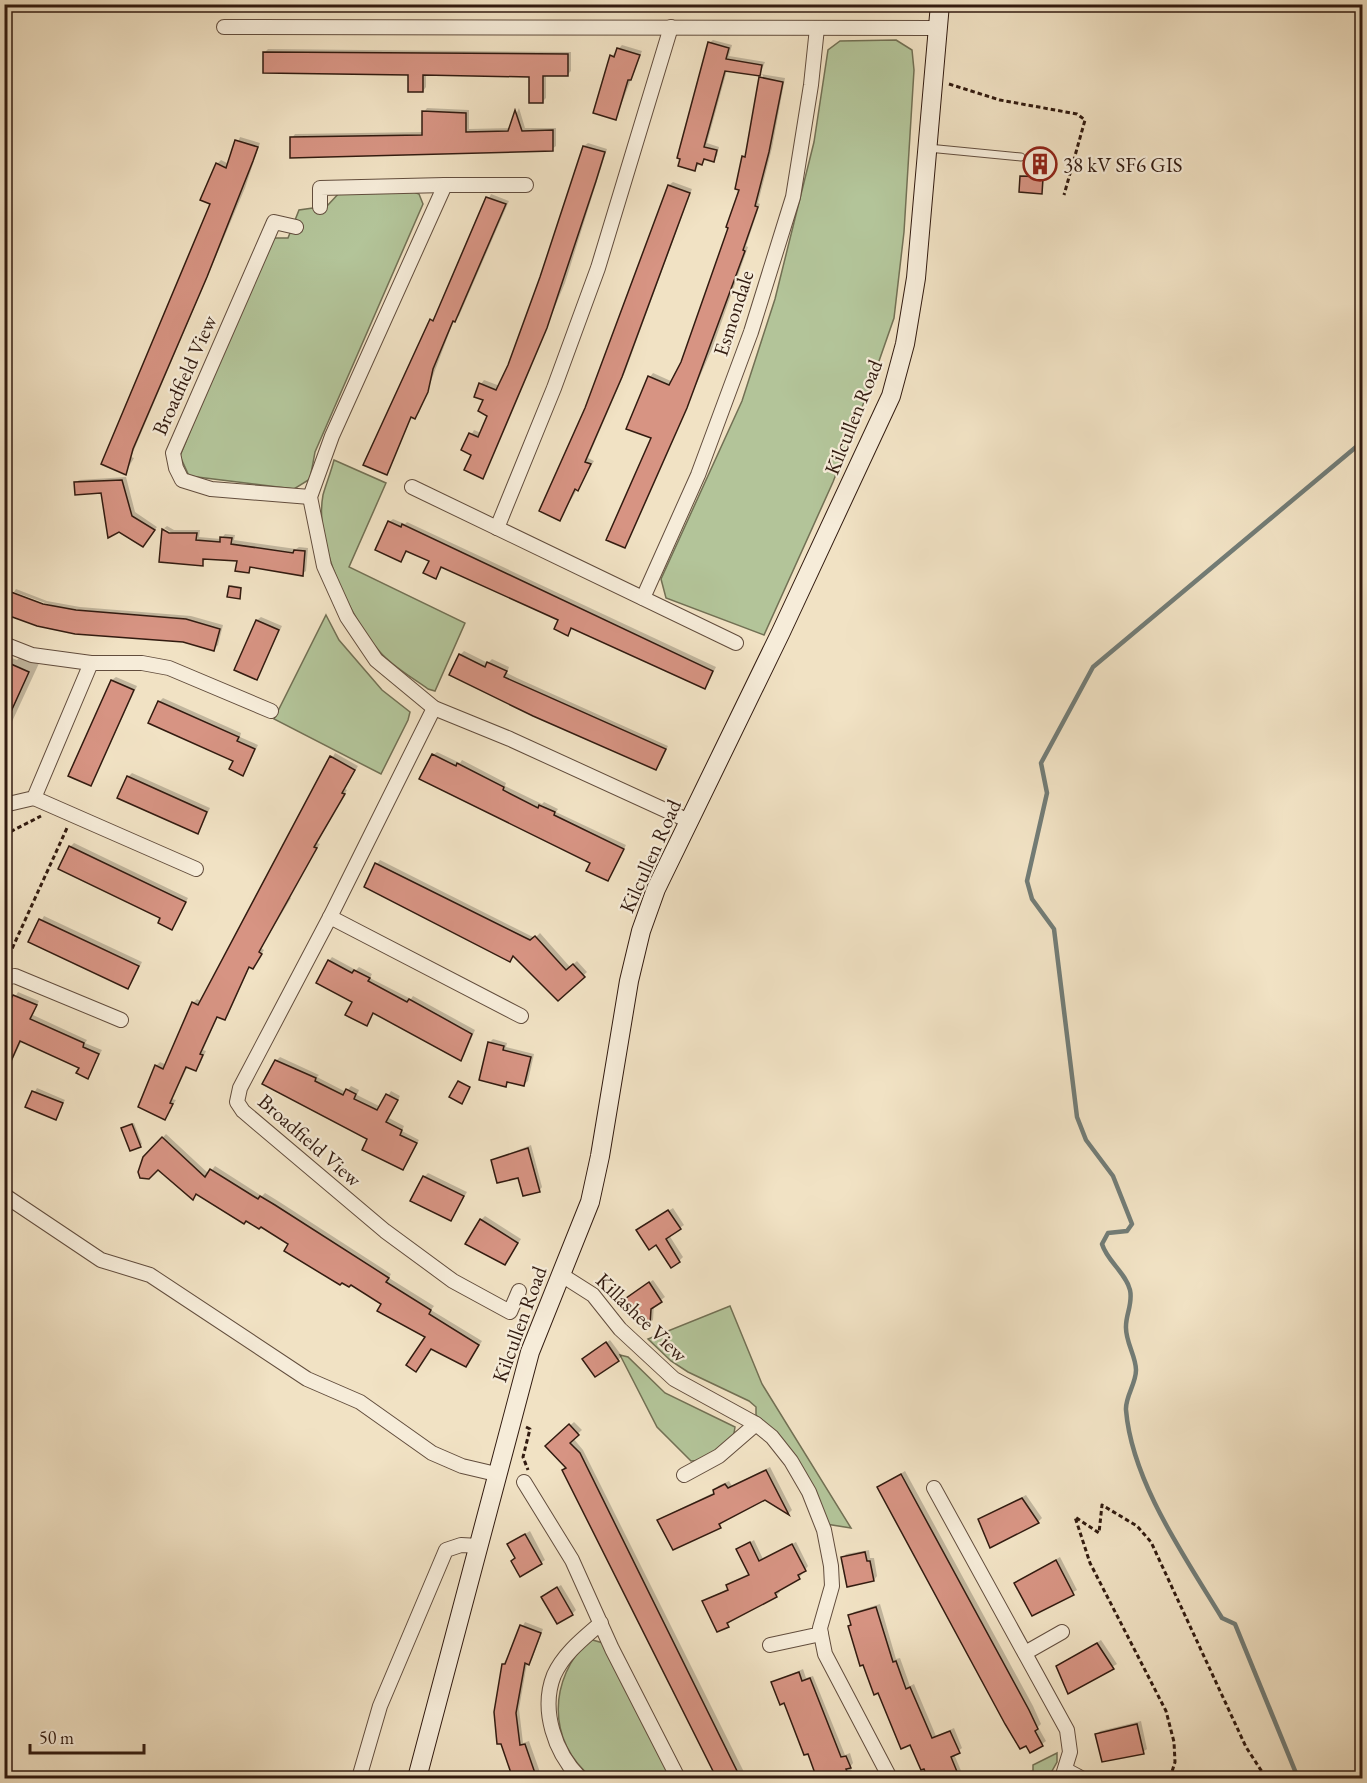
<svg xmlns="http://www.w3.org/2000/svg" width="1367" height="1783" font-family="'EB Garamond',serif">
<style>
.green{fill:#b3c499;stroke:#727054;stroke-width:1.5}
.shadow{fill:#0003;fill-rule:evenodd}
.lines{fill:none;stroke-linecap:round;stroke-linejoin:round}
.stream{stroke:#727c76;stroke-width:4.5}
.building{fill:#d79483;stroke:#321b10;stroke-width:1.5}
.service-casing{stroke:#624d3d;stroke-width:9}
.minor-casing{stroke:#624d3d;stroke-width:16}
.secondary-casing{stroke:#321b10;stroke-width:20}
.path{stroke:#321b10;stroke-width:3;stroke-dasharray:4.5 3;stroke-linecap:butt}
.service{stroke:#f6ecd9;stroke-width:7}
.minor{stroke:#f6ecd9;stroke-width:14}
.secondary{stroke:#f6ecd9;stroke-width:18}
.labels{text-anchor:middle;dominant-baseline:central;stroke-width:4.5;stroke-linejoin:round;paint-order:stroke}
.poi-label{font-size:21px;fill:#321b10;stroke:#f6ecd9;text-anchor:start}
.street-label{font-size:21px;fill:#321b10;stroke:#f6ecd9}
</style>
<rect width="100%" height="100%" fill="#f1e2c4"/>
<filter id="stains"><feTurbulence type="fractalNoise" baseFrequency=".00333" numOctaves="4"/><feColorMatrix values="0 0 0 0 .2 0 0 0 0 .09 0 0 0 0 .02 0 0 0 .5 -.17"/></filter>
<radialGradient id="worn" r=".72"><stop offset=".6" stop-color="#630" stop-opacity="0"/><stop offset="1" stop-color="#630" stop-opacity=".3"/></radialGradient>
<g class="green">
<polygon points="896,40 912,50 914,70 904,232 894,318 871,384 833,482 764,635 666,598 661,579 742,401 775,299 814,142 828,50 840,41"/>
<polygon points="408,190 419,194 423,204 315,452 310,479 294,489 189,476 180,456 269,238 288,238 299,210 327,206 341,191"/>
<path d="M334,460L386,483L349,567L465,623L435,691L428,689C413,678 393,667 380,652C350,618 314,542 323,495C326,484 331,472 334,460Z"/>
<polygon points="326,615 339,640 382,690 410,712 408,720 381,774 274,719"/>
<polygon points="730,1306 762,1384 851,1528 826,1524 789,1451 756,1415 756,1407 749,1401 688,1372 671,1361 648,1339"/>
<polygon points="620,1355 628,1357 665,1393 735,1427 733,1439 704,1460 691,1461 657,1427"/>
<path d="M589,1639L603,1643L672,1778H592C546,1739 549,1680 589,1639Z"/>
<polygon points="1057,1753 1057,1762 1048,1778 1000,1778 1033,1771 1033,1765"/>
</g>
<g class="shadow">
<polygon points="713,40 732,45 729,56 765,62 760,74 785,78 772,148 758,203 760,204 746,246 748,247 712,349 625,546 653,437 650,377 653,373 673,382 683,363 730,227 763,75 727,70 707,143 719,147 717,156 713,160 706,158 694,169 709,43"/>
<polygon points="622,45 642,51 616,118 612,56"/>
<polygon points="268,49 571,52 571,71 568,74 546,74 546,98 542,102 530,75 426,74 426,87 423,91 410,73 264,53"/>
<polygon points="427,108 469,110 469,129 510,128 519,108 525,128 556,128 556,146 552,149 292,138 295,134 424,132 424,112"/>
<polygon points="240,137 260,143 245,188 131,457 134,458 125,473 103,463 212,203 217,164 221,160 229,164"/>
<polygon points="588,143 607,149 565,283 483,477 473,454 463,450 474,430 481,433 489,415 481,384 484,380 500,386 509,366 542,278 584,146"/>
<polygon points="1023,175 1044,176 1043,191 1022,176"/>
<polygon points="673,182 692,189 625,372 588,458 594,461 559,520 587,408 669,185"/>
<polygon points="491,194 509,201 459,316 454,320 419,413 412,416 386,473 431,320 436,317"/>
<polygon points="126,477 135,512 157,527 143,545 102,491 76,483 79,480"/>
<polygon points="393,519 405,524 407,522 716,667 708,683 700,687 573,627 567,634 560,619 443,566 436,577 431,560 408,550 401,560 389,522"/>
<path d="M167,526L174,530H200L199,537L221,539L225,534L235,535L234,540L296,549L299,547L308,548L306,571L302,574L252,566L248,571L238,560L206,558L202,564L161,561L163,529ZM164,528L177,536L164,532Z"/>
<polygon points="231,585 242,587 239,597 230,586"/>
<polygon points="16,589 47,601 80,607 191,616 223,625 218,645 214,649 50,608 51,605 14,592"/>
<polygon points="261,617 282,626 257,678 257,620"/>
<polygon points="464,651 488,663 492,659 509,667 507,673 517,678 668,746 660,764 656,768 460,655"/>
<polygon points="25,652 41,659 4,739 4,655 17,660"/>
<polygon points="116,677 137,686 91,785 112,680"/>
<polygon points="163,698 241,733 240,737 258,745 246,770 243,774 235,760 159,702"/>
<polygon points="437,752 460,763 462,760 506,783 505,786 542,804 544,802 558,809 556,812 626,845 611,876 607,879 592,863 433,755"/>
<polygon points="335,753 358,766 345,789 347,790 317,843 320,844 288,896 291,898 261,948 264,950 256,963 250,966 228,1015 225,1019 218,1016 203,1050 206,1051 199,1066 195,1069 188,1066 172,1099 176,1100 165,1118 156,1066 160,1062 167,1065 193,1003 197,999 201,1001"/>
<polygon points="132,773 210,808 201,828 197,832 128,777"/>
<polygon points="74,843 188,898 175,924 172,928 162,918 70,847"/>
<polygon points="380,860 535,938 540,933 570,967 577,961 587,972 558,999 515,955 510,960 377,864"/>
<polygon points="44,916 142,962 131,984 128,987 30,941"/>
<polygon points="332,957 356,970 359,967 372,974 370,978 411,999 413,996 475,1030 464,1056 461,1059 374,1012 367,1024 329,961"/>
<polygon points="18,992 39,1001 33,1015 87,1040 85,1043 102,1050 88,1077 81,1067 22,1040 4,1078 4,1017"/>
<polygon points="493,1039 507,1043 506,1047 534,1054 528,1081 524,1084 510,1081 505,1085 489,1043"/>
<polygon points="280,1057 319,1075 317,1077 346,1092 351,1086 359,1090 357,1095 381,1107 391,1091 400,1096 389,1118 404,1126 402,1131 419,1140 406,1165 402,1169 276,1061"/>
<polygon points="37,1088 65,1100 55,1118 27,1106"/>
<polygon points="134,1123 142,1144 140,1146 124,1127"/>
<polygon points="166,1134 209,1174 215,1166 262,1196 265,1193 278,1201 391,1274 389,1278 434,1306 431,1310 482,1341 469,1362 465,1366 383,1304 261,1226 197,1193 193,1198 144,1158"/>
<polygon points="531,1145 542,1187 539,1191 493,1160"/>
<polygon points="428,1173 467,1192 451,1220 424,1177"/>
<polygon points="673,1208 684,1225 669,1235 683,1257 679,1261 640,1230"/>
<polygon points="485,1216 521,1239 505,1264 481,1220"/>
<polygon points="653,1280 665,1297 654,1305 653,1320 649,1323 623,1301"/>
<polygon points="610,1340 622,1356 618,1360 588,1355"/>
<polygon points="574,1422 582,1430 573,1438 583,1450 747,1778 720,1778 567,1467 547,1446"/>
<polygon points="770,1467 792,1510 789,1513 765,1498 723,1520 720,1526 673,1548 659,1520 663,1517 715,1492 718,1486 729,1481 732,1486"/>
<polygon points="905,1471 1033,1706 1041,1724 1038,1727 1046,1741 1042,1744 879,1487"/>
<polygon points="1026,1495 1042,1518 1038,1522 980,1519"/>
<polygon points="530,1531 545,1560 521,1575 513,1541"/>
<polygon points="754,1540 763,1559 796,1542 808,1566 799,1578 779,1589 780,1592 776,1596 731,1619 728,1625 717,1630 704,1601 729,1588 731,1582 750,1573 738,1550"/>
<polygon points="869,1550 870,1558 874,1558 877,1576 874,1580 843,1558 846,1554"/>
<polygon points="1060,1557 1077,1590 1032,1614 1016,1583"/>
<polygon points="561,1585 576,1610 572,1614 543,1597"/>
<polygon points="880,1604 896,1659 900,1658 910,1686 914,1684 936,1736 954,1728 962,1748 954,1754 964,1778 927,1778 850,1616 854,1612"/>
<polygon points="525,1622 543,1629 532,1659 527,1663 519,1709 523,1743 529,1741 542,1778 515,1778 503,1665"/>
<polygon points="1101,1640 1117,1664 1069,1692 1058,1666"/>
<polygon points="803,1669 806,1678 813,1676 845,1755 850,1753 853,1763 850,1767 855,1778 820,1778 785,1701 773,1682"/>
<polygon points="1141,1721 1147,1749 1143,1752 1097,1735 1100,1731"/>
<polygon points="551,1773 555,1778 543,1778"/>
</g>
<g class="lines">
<path class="stream" d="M1298,1778L1235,1624L1222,1618C1185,1557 1132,1482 1126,1410C1125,1397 1136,1384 1136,1370C1136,1356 1125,1341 1126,1326C1126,1314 1133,1303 1130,1290C1126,1273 1107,1261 1102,1244L1108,1233L1127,1231L1132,1224L1113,1176L1086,1140L1077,1117L1054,929L1032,899L1027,881L1047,793L1041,763L1093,667L1362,442"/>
</g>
<g class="building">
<polygon points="708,42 729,48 726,59 762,65 760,76 725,71 704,147 717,150 714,162 704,159 702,165 697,163 695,171 678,166 680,159 677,158"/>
<polygon points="617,48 640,55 631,80 628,80 616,120 593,113 610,55 614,57"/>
<polygon points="263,52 568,54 568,76 543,76 543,103 529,103 529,77 423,75 423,92 408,92 408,75 263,73"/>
<polygon points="759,77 783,82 769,152 755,206 758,207 743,250 745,251 687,408 625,548 606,540 651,438 626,429 648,376 669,385 681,362 728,228 726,227 739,190 735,189 742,156 745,157"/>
<polygon points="515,110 522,131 553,130 553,151 290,158 290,137 422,135 422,111 466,113 466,132 508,131"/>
<polygon points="235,140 258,147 253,161 207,277 133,449 126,475 101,464 210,204 200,200 216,163 226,168"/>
<polygon points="583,146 605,152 596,181 547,328 483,479 464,470 471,455 461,450 469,433 478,437 487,416 478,411 483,400 474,397 479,383 496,390 508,365 540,277"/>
<polygon points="1020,176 1043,177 1042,194 1019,192"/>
<polygon points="668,185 690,193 622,377 585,462 591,464 578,491 575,489 560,521 539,511 585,408"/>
<polygon points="486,197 506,204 455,322 453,321 433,369 428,392 415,419 411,417 387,475 363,465 430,319 433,321"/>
<polygon points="122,480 132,516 155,530 143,547 119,532 108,538 101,493 75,495 74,482"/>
<polygon points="388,521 401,527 402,524 713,671 705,689 571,628 568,636 554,629 558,620 441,567 436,579 423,573 429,561 406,551 401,562 375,550"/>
<polygon points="162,529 169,533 197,533 196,540 220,542 220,537 232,538 231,544 293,553 294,550 305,551 303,576 250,567 249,573 235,571 237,561 203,559 203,566 159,562"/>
<polygon points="229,586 241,588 240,599 227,597"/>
<polygon points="11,592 43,604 76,610 186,619 220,629 214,651 183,642 75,634 37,626 4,614"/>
<polygon points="256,620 279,630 257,680 234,670"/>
<polygon points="459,654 485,667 487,662 507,671 504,677 666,749 656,770 533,716 449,675"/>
<polygon points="11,664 29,672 4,727 4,679"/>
<polygon points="111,680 134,690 91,786 68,776"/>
<polygon points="158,701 239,737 237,741 255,749 243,776 229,769 233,761 148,723"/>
<polygon points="432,754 456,766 457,763 504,787 503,790 538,808 539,805 555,812 554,815 624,849 608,881 586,871 590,863 419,779"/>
<polygon points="330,756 355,770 342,793 345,794 314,847 317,848 259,952 262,954 253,969 249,967 225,1020 217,1017 200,1054 203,1055 196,1071 186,1067 170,1103 173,1104 165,1120 138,1107 155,1065 163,1069 192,1002 198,1005"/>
<polygon points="127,776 207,812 198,834 117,798"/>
<polygon points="69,846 186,902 172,930 158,923 160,918 58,869"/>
<polygon points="375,863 530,940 535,936 566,970 573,964 585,977 558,1001 513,956 510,962 364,887"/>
<polygon points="39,919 139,966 128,989 28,942"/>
<polygon points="328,960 352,973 354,970 370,978 368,981 407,1002 409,999 472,1034 461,1061 373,1013 367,1026 345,1015 352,1002 316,983"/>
<polygon points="13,995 37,1005 30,1019 84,1043 83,1047 99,1054 88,1079 76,1073 79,1068 20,1041 4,1077 4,1013"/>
<polygon points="488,1042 504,1046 503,1050 531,1057 524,1086 507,1082 506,1087 479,1080"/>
<polygon points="275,1060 316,1078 315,1081 343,1095 346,1089 356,1094 354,1099 377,1110 386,1094 398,1100 386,1122 402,1130 400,1135 417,1143 403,1170 362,1150 367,1139 262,1084"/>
<polygon points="458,1081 470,1087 462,1104 449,1097"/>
<polygon points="32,1091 63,1103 56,1120 25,1107"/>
<polygon points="132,1124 141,1147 130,1151 121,1128"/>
<polygon points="162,1137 205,1177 210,1169 258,1199 260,1196 275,1205 389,1278 386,1282 431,1310 429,1314 479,1345 466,1367 431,1349 416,1372 406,1365 425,1337 377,1311 381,1304 351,1285 349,1287 342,1283 340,1285 284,1251 288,1244 261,1227 259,1229 246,1221 244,1224 196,1194 193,1200 158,1170 149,1179 140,1178 138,1172 143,1157"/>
<polygon points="528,1148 540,1192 523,1196 518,1178 497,1183 491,1160"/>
<polygon points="423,1176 464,1196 451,1221 410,1201"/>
<polygon points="668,1210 681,1229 666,1239 680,1262 671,1268 656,1245 649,1250 636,1230"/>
<polygon points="480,1219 518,1243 505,1265 465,1244"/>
<polygon points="649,1282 662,1302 651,1309 650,1325 635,1321 622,1301"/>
<polygon points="606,1342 619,1361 595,1377 582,1359"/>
<polygon points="569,1424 579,1435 570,1443 580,1453 741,1779 717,1779 562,1470 566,1468 545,1446"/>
<polygon points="766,1470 789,1515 765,1500 719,1524 721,1528 673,1550 657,1520 714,1494 713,1490 725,1484 728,1488"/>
<polygon points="901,1474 1029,1710 1038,1729 1035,1731 1043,1746 1030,1753 1026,1746 1020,1749 1005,1724 877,1487"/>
<polygon points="1022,1498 1039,1523 990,1548 978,1519"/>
<polygon points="525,1534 542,1564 520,1577 511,1561 515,1558 507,1544"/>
<polygon points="750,1542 759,1561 792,1544 806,1571 798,1575 800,1579 775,1593 777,1597 727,1623 729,1627 717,1632 702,1601 728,1590 726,1585 749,1575 736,1549"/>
<polygon points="865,1552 867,1561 870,1561 874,1581 847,1587 841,1557"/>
<polygon points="1056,1560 1074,1595 1032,1616 1014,1583"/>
<polygon points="557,1587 573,1615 557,1624 541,1597"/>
<polygon points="876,1607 893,1662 896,1661 906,1689 910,1687 932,1738 950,1731 960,1753 951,1757 960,1779 928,1779 924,1769 921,1770 910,1745 901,1749 878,1693 874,1695 863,1665 860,1666 848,1626 851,1625 848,1615"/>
<polygon points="520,1625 541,1633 529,1665 525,1663 516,1713 520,1745 525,1744 537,1779 513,1779 501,1744 497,1744 494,1712 502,1664 505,1664"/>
<polygon points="1097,1643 1114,1669 1068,1694 1056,1666"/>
<polygon points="799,1672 802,1681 810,1678 841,1757 846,1756 851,1768 846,1769 850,1779 817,1779 808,1754 804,1755 784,1703 780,1705 771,1682"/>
<polygon points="1137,1724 1144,1754 1102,1762 1095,1734"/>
</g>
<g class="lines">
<defs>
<polyline id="service" points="928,148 1021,157"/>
<g id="minor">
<polyline points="224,27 938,28"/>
<polyline points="526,185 445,185 332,436 310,497 324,566 347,617 376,660 434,708 510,739 689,821"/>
<polyline points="320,207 320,188 445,185"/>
<polyline points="296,227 274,222 173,453 176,468 182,480 211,489 310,497"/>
<polyline points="412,487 736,643"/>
<polyline points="497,528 554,388 598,268 671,27"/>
<polyline points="643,598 698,475 751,332 793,197 811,85 817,28"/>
<polyline points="4,644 32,655 91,663 142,663 169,668 271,711"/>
<polyline points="434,708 330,917 240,1088 237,1102 243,1111 385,1231 453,1281 510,1312 519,1291"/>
<polyline points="34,798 196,869"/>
<polyline points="4,805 34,798 91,663"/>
<polyline points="330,917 521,1016"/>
<polyline points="4,978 15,976 121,1020"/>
<polyline points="4,1195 101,1260 150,1275 307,1379 360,1402 432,1453 462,1466 496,1474"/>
<polyline points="560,1274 593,1295 620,1329 674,1379 756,1424 772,1437 791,1461 809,1492 824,1530 831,1566 832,1586 820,1628 821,1634 770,1645"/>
<polyline points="684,1475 719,1456 756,1424"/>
<polyline points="524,1482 572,1560 612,1649 678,1778"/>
<polyline points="934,1488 1067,1730 1070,1752 1062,1778"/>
<polyline points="821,1634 825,1654 889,1776"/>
<polyline points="1025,1653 1062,1632"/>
<polyline points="1066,1770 1081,1778"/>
<polyline points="359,1778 380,1706 446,1550 461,1545 479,1546"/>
<path d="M580,1778C555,1753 540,1710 554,1675C564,1653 584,1638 601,1623"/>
</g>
<polyline id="secondary" points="417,1778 530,1352 590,1202 600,1156 629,981 641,931 656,889 781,632 891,396 905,344 916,278 940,4"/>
</defs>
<use href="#service" class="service-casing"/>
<use href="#minor" class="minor-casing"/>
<use href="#secondary" class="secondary-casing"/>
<g class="path">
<polyline points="949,84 1000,100 1077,114 1085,120 1064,195"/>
<polyline points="4,835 41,816"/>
<polyline points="6,962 67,828"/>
<polyline points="526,1427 530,1429 523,1457 528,1470"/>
<polyline points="1170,1778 1175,1762 1174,1742 1166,1711 1090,1563 1075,1517 1099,1533 1102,1505 1137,1526 1151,1542 1246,1747 1266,1778"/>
</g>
<use href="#service" class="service"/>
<use href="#minor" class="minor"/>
<use href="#secondary" class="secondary"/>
</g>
<defs>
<symbol id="building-ring" viewBox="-11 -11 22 22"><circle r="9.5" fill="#f6ecd9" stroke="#8f2418" stroke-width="1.5"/><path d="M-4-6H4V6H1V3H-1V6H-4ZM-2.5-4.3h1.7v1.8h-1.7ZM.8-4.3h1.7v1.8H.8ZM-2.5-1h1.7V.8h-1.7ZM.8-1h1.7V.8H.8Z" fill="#8f2418"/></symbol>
</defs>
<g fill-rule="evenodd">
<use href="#building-ring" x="1021" y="145" width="38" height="38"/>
</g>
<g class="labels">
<g class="poi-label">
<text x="1063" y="164">38 kV SF6 GIS</text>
</g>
<g class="street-label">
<text transform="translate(733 313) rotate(-72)">Esmondale</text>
<text transform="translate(184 375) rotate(-66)">Broadfield View</text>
<text transform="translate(853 417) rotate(-68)">Kilcullen Road</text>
<text transform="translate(650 856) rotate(-66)">Kilcullen Road</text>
<text transform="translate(310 1140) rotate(41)">Broadfield View</text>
<text transform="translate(642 1317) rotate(44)">Killashee View</text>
<text transform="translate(519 1324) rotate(-70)">Kilcullen Road</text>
</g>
</g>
<rect width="1367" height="1783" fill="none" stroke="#f1e2c4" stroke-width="24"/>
<rect x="6" y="6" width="1355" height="1771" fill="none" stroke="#321b10" stroke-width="3"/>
<rect x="12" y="12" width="1343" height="1759" fill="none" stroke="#321b10" stroke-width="1.5"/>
<path d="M30 1744v9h114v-9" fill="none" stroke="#321b10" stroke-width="3"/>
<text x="39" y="1744" font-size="18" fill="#321b10" stroke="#f6ecd9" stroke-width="4.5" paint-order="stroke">50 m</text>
<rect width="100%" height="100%" filter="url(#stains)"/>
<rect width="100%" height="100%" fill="url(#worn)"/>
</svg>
